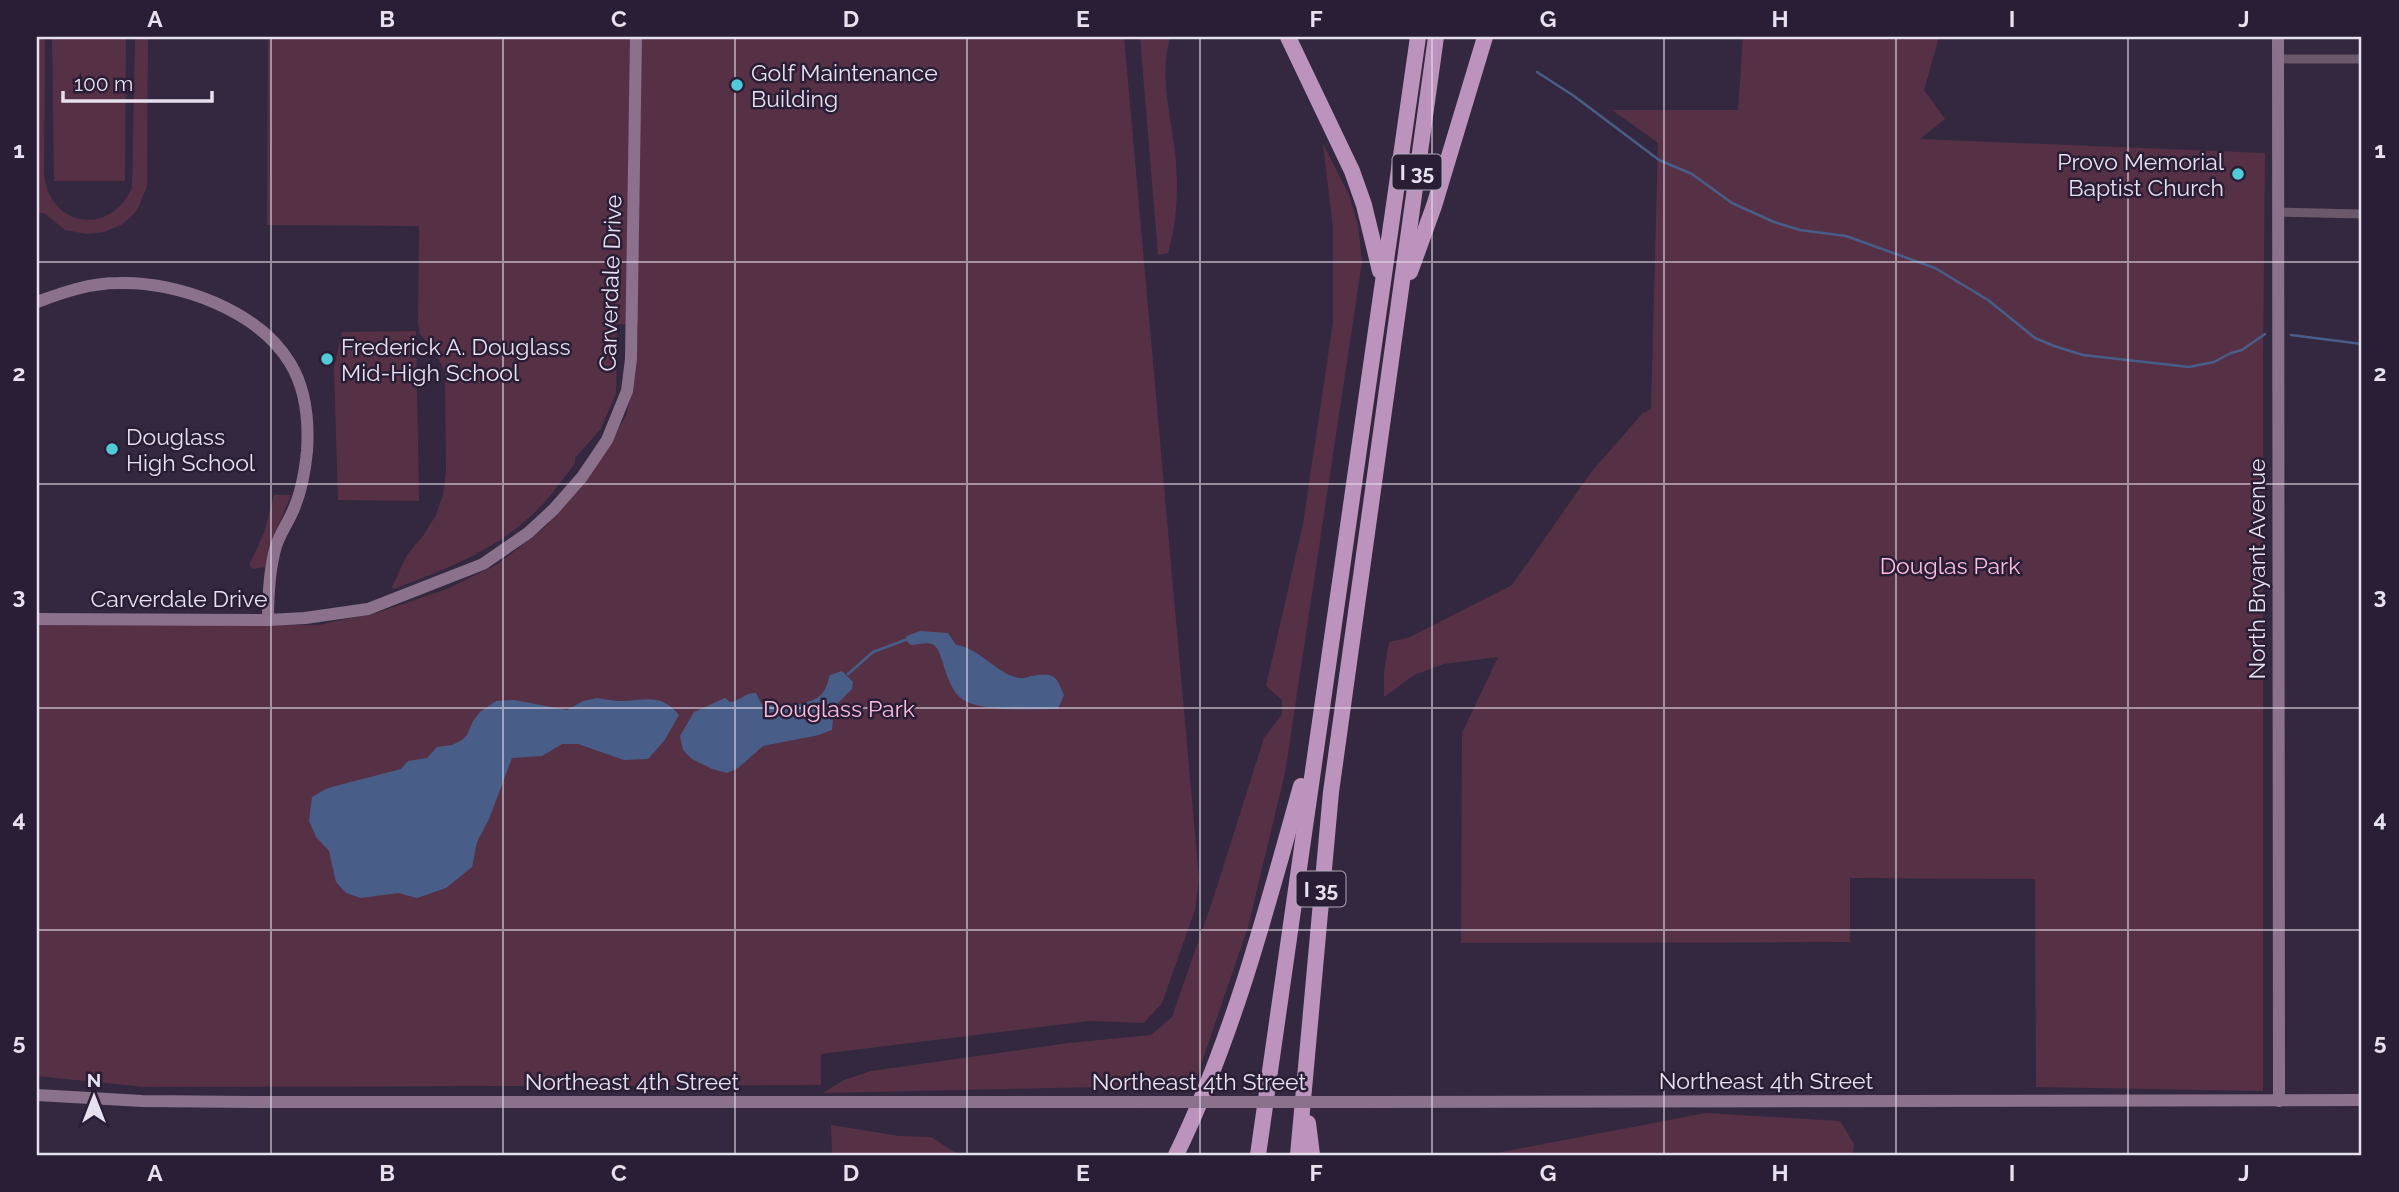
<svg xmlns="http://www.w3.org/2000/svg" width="2399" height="1192" font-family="Raleway,sans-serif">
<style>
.green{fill:#563146}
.water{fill:#495d89}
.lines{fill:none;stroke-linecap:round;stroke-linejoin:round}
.stream{stroke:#495d89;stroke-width:2.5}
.street{stroke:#6a596a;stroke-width:9}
.secondary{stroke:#8b718c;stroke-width:12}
.highway{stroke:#bc93bd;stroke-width:16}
.secondary-bridge{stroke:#8b718c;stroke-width:12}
.grid{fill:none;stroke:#e7e0ef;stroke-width:2;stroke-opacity:0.55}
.poi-dot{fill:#52cbd9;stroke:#291e35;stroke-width:2.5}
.labels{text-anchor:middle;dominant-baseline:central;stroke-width:5;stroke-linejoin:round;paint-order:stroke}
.shield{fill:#291e35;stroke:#aea6b7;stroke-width:2}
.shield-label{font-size:21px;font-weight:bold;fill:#e7e0ef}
.poi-label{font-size:23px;fill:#e7e0ef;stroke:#291e35;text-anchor:start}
.street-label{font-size:23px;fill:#e7e0ef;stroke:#291e35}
.park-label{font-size:23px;fill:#fdbee0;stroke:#291e35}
.neatline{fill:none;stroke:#e7e0ef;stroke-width:2.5}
.grid-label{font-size:23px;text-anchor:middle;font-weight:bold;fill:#e7e0ef}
</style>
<rect width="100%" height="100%" fill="#33283f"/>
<g class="green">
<path d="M37,37H45L44,175C50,227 110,237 132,188L135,37H148L147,186L138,208L133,215L121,225L104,232L87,234L65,230L44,213H37Z"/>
<polygon points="52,37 126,37 125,181 54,181"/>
<path d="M268,37H1124L1199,879L1195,910L1162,1003L1144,1023L1090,1021L821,1054V1085L145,1087L37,1076V625H319L379,612L447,589L498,564L544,528L585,480L626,416L636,372L638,325L617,324L616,394L600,430L575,458V463C560,483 545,505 525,521C487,554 440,571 394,589L392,587L407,555L423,536L436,515L443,495L446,471L445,372L433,348L420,334L418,323L419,226L267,225Z"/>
<path d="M1140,37H1170C1160,75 1169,107 1174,145C1179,178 1178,221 1168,253L1158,255Z"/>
<polygon points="1743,37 1939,37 1924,90 1945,119 1920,139 2265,153 2263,359 2263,1091 2036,1087 2035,879 1850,878 1850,942 1461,943 1462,733 1498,657 1444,664 1414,675 1384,697 1384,672 1389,642 1408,638 1512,585 1592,471 1643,413 1651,409 1658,143 1612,110 1738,110"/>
<polygon points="1323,144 1349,195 1358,225 1362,262 1285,773 1248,927 1194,1085 823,1093 844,1080 871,1071 1069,1043 1151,1035 1172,1017 1214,896 1264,738 1282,714 1282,700 1266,686 1303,524 1333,322 1333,228"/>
<polygon points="416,331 419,501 338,500 334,368 342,332"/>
<polygon points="274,495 291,495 274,536 265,567 254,569 250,567 250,563 264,533"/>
<polygon points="1706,1113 1840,1121 1854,1144 1853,1155 1486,1155"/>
<polygon points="831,1125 899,1136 931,1137 959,1155 832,1155"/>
</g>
<g class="water">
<path d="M920,631L948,633L956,645C980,648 999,676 1020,678C1024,679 1028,677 1031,676C1055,673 1055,674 1064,695L1058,709C1033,709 991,712 967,702C943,691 945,648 932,644C926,642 918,645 911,645L905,640L907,636Z"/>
<path d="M842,671L853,682L852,689L834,707L832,730L819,735L763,746L738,768L727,773L712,769L692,759L683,750L680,736L694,712L725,698L730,702C740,701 746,692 756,693L761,703L766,705C783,704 813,708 824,691C827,687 828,680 830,675Z"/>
<path d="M597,698C605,699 613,701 621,701C645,701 660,692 679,715L664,741L648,759L624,760L578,744H562L542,756L512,758L489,819L477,842L472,867L446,888L417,898L398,893L361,898L346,893L336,882L329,851L316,837L309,821L312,797L328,788L401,769L408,761L427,758L437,747L452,745L462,740L467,735L473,721L480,712L496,701L514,700L567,710L583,701Z"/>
</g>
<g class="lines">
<g class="stream">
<polyline points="1537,72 1574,96 1659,160 1692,174 1732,203 1774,222 1800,230 1846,236 1935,268 1988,300 2035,338 2054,346 2083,355 2189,367 2214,362 2231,353 2242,350 2265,334"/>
<polyline points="2291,335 2362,344"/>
<polyline points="848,674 873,652 905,640"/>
</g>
<g class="street">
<polyline points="2278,59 2362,59"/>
<polyline points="2278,212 2362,214"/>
</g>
<g class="secondary">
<polyline points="2278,37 2279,1101"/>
<path d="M37,302C64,292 90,283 119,283C178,281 259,311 290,363C306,389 309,421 307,451C305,472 301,494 292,513C287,524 280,534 276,546C269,570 268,595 268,620"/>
<polyline points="37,619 268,620 305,618 368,609 483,564 528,533 554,509 582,477 607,440 627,391 631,359 636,37"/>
<polyline points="37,1095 142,1101 249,1102 1140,1102"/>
<polyline points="1371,1102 2362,1100"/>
</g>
<g class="highway">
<polyline points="1288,37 1352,171 1364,205 1380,271"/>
<polyline points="1410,272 1434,206 1485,37"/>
<polyline points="1308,1123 1312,1155"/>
<path d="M1176,1155C1233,1038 1266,911 1301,786"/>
<polyline points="1258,1155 1418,37"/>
<polyline points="1298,1155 1331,792 1436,37"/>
</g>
<polyline class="secondary-bridge" points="1140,1102 1371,1102"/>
</g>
<path class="grid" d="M271,37V1155M503,37V1155M735,37V1155M967,37V1155M1200,37V1155M1432,37V1155M1664,37V1155M1896,37V1155M2128,37V1155M37,262H2362M37,484H2362M37,708H2362M37,930H2362"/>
<g class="poi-dot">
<circle cx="737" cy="85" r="7"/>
<circle cx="2238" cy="174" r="7"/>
<circle cx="327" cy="359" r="7"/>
<circle cx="112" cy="449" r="7"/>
</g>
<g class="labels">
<g class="shield">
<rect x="1392.5" y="154.5" width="49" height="35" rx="5"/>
<rect x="1296.5" y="871.5" width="49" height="35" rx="5"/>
</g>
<g class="shield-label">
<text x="1417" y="172">I 35</text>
<text x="1321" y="889">I 35</text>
</g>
<g class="poi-label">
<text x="751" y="72">Golf Maintenance<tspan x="751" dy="26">Building</tspan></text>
<text x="2224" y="161" text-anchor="end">Provo Memorial<tspan x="2224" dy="26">Baptist Church</tspan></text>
<text x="341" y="346">Frederick A. Douglass<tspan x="341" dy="26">Mid-High School</tspan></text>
<text x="126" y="436">Douglass<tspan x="126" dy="26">High School</tspan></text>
</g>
<g class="street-label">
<text transform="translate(610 283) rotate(-88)">Carverdale Drive</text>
<text transform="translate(2256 569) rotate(-90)">North Bryant Avenue</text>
<text x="179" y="598">Carverdale Drive</text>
<text x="1766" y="1080">Northeast 4th Street</text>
<text x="632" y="1081">Northeast 4th Street</text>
<text x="1199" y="1081">Northeast 4th Street</text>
</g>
<g class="park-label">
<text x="1950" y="565">Douglas Park</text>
<text x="839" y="708">Douglass Park</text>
</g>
</g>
<rect width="2399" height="1192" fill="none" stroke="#291e35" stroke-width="77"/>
<g transform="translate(94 1097)" stroke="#291e35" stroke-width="5" paint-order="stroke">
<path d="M0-5L12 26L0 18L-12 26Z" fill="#e7e0ef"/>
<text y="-10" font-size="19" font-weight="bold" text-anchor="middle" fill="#e7e0ef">N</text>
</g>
<path d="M63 91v10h149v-10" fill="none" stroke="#e7e0ef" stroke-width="3.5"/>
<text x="74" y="91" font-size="21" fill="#e7e0ef" stroke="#291e35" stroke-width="5" paint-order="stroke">100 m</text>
<rect x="38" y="38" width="2322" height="1116" class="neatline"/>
<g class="grid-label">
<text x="155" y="27">A</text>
<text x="387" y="27">B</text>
<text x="619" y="27">C</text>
<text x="851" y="27">D</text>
<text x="1083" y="27">E</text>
<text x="1316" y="27">F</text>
<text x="1548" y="27">G</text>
<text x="1780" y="27">H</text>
<text x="2012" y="27">I</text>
<text x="2244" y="27">J</text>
<text x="19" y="158">1</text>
<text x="2380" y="158">1</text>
<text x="19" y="381">2</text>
<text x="2380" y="381">2</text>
<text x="19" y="604">3</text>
<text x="2380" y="604">3</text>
<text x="19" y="827">4</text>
<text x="2380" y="827">4</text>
<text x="19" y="1050">5</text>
<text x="2380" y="1050">5</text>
<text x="155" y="1181">A</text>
<text x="387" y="1181">B</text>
<text x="619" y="1181">C</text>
<text x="851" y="1181">D</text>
<text x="1083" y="1181">E</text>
<text x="1316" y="1181">F</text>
<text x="1548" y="1181">G</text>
<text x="1780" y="1181">H</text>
<text x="2012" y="1181">I</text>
<text x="2244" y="1181">J</text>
</g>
</svg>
